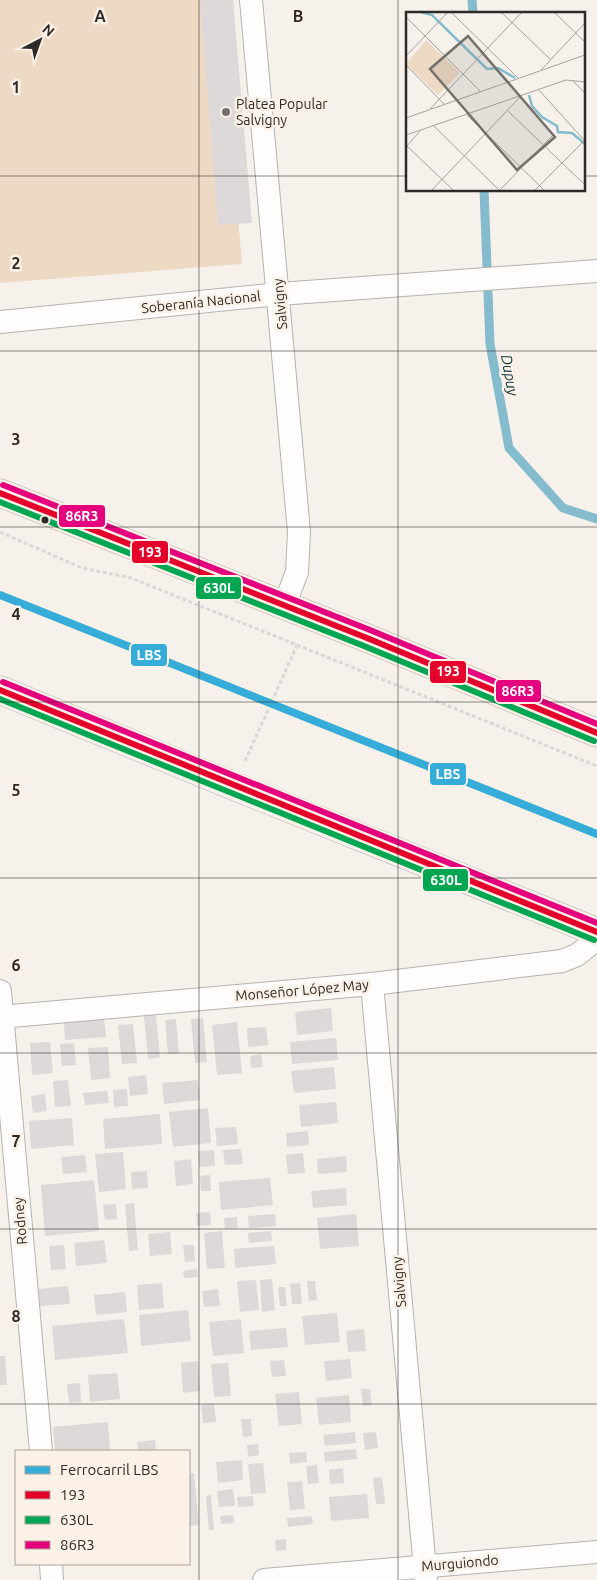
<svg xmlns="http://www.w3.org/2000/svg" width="597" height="1580" font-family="Ubuntu,sans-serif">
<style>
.green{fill:#eed9c4}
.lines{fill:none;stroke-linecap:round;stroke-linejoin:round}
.stream{stroke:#85bccd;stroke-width:9}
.building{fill:#ddd9d8}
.street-casing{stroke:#b6b2ae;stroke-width:24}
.secondary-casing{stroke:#b6b2ae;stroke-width:29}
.primary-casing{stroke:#bcaaa6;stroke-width:29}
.path{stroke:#d9d8d7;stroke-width:3;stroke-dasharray:4 2.5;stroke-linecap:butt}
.street{stroke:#fefdfc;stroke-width:22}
.secondary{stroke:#f7f2f1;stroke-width:28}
.primary{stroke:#f1e8e6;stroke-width:28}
.bus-1-casing{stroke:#fbf1e7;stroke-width:10}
.bus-2-casing{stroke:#fbf1e7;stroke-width:10}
.bus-3-casing{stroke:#fbf1e7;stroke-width:10}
.bus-1{stroke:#e4002b;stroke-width:6}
.bus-2{stroke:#00a651;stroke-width:6}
.bus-3{stroke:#e5007d;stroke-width:6}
.rail-1-casing{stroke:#fbf1e7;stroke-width:11}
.rail-1{stroke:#36acd9;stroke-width:8}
.grid{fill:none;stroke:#2e2a27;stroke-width:1;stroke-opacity:0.55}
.poi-dot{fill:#74706c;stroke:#fbf1e7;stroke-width:2}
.bus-dot{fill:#2e2a27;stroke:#fbf1e7;stroke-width:2}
.labels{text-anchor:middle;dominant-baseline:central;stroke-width:5;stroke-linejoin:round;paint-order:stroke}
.poi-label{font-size:14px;fill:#2e2a27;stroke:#fbf1e7;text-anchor:start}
.street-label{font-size:14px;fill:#2e2a27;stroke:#fbf1e7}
.water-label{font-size:15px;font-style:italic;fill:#0b323e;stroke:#fbf1e7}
.inset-river{fill:none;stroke:#85bccd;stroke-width:2.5}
.inset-road{fill:none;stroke:#a6a19d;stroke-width:1}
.view{fill:#74706c;fill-opacity:0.15;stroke:#74706c;stroke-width:2.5}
.inset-edge{fill:none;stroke:#2e2a27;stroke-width:2.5}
.grid-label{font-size:16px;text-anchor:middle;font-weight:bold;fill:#2e2a27;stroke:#fbf1e7;stroke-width:5;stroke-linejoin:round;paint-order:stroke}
.line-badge{stroke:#fbf1e7;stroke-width:2}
.badge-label{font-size:14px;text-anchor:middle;font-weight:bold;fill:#fff}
</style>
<rect width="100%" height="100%" fill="#f6f1eb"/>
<polygon class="green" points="0,0 219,0 242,264 0,283"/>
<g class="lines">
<g class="stream">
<polyline points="472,0 473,14"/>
<polyline points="484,190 490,344 509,448 563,508 597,519"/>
</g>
</g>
<g class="building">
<polygon points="200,0 233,0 252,223 218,225"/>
<polygon points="331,1008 333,1031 297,1035 295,1012"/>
<polygon points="156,1015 160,1057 148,1059 144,1016"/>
<polygon points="104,1018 106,1037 65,1040 64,1022"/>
<polygon points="203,1018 207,1062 195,1063 191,1019"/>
<polygon points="176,1019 179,1053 168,1054 165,1020"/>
<polygon points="237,1022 242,1073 217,1075 212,1025"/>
<polygon points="133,1024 137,1063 122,1064 118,1025"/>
<polygon points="266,1027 268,1045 248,1047 247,1028"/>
<polygon points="336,1038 338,1060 292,1064 290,1042"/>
<polygon points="50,1042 53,1073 32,1075 30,1043"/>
<polygon points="74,1043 76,1065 62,1066 60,1044"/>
<polygon points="108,1047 110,1078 91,1080 88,1048"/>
<polygon points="261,1054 263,1067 251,1068 250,1056"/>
<polygon points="334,1067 336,1089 294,1093 291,1071"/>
<polygon points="146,1075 148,1094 130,1096 128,1077"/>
<polygon points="68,1080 71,1106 55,1107 53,1081"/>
<polygon points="198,1080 200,1100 164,1104 162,1083"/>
<polygon points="127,1089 128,1106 114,1107 113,1090"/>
<polygon points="107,1091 109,1103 85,1105 83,1093"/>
<polygon points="45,1094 47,1111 33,1113 31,1096"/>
<polygon points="336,1102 338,1123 301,1127 299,1105"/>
<polygon points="208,1108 211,1143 173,1147 169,1112"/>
<polygon points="160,1114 162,1144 105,1149 103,1119"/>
<polygon points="72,1118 74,1145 31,1149 29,1121"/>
<polygon points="236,1127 238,1144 217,1146 215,1128"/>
<polygon points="308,1131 309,1145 287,1147 286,1133"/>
<polygon points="241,1149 243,1164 225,1165 223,1150"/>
<polygon points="214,1150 215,1166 199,1167 198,1151"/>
<polygon points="123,1152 126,1189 99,1192 95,1154"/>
<polygon points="303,1153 305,1173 288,1174 286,1155"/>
<polygon points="85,1155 87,1172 63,1174 61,1157"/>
<polygon points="346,1156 347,1172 318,1174 317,1159"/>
<polygon points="191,1159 193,1184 176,1186 174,1161"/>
<polygon points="147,1171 148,1188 132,1189 131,1172"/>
<polygon points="210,1175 211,1191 201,1191 200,1176"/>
<polygon points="270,1178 273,1205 221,1210 219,1182"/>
<polygon points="94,1180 99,1231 45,1236 41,1185"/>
<polygon points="346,1188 347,1205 313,1208 311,1191"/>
<polygon points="134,1203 138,1250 129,1251 125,1204"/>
<polygon points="116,1204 117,1219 105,1220 103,1205"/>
<polygon points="210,1212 211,1225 197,1226 196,1213"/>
<polygon points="275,1214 276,1226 249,1228 248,1216"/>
<polygon points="356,1214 359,1246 320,1249 317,1218"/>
<polygon points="237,1217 238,1228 225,1229 224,1218"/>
<polygon points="222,1231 225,1268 207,1269 204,1233"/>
<polygon points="271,1231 272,1241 249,1243 248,1233"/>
<polygon points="170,1232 172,1254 150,1256 148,1234"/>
<polygon points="104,1240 107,1263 76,1266 74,1243"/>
<polygon points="64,1245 66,1269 51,1270 49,1246"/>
<polygon points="183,1245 194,1245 195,1261 185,1262"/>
<polygon points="274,1246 276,1264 235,1268 234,1249"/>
<polygon points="197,1269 198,1277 184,1278 183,1271"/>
<polygon points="272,1279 275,1310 262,1312 260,1280"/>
<polygon points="256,1280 259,1310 240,1312 237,1281"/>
<polygon points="307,1281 315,1281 317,1300 309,1301"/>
<polygon points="162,1283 164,1308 139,1310 137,1285"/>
<polygon points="300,1283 302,1304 292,1304 290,1284"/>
<polygon points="68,1286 70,1304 40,1306 38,1289"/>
<polygon points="278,1287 285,1287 287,1306 280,1306"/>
<polygon points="218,1289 220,1306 204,1307 202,1291"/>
<polygon points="125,1292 127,1312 96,1315 94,1295"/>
<polygon points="188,1310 191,1341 141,1346 139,1315"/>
<polygon points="337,1313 340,1342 305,1345 302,1316"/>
<polygon points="124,1319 128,1353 55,1360 52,1326"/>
<polygon points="241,1319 244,1353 213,1356 209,1322"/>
<polygon points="286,1328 288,1347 251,1350 249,1331"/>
<polygon points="364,1329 366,1351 348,1352 346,1331"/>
<polygon points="0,1356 5,1356 7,1385 0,1385"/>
<polygon points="350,1359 352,1378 326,1381 324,1361"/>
<polygon points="284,1360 286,1376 272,1377 270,1361"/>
<polygon points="198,1361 200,1391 183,1393 181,1363"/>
<polygon points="228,1363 231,1396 214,1397 211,1364"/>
<polygon points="117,1373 120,1399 90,1402 88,1375"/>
<polygon points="80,1383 81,1402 69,1403 67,1384"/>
<polygon points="361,1389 370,1389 372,1405 363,1406"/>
<polygon points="299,1392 302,1424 279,1426 275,1394"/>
<polygon points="349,1395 351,1422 319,1425 316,1398"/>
<polygon points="214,1403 216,1422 203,1423 201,1405"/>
<polygon points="241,1419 251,1419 252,1436 243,1437"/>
<polygon points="108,1422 110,1451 55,1451 53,1427"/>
<polygon points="355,1432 356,1443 325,1446 323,1435"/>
<polygon points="376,1432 378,1448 365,1450 363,1433"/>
<polygon points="155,1440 156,1451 138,1451 137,1442"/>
<polygon points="258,1444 259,1455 248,1457 247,1445"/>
<polygon points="356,1449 357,1459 325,1462 324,1452"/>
<polygon points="306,1452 307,1462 290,1464 289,1453"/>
<polygon points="242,1460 243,1480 218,1483 216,1462"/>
<polygon points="263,1463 266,1493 251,1494 248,1464"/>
<polygon points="317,1465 319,1483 308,1484 306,1466"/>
<polygon points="343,1468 344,1483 330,1484 329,1470"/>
<polygon points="189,1473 194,1473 199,1525 189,1526"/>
<polygon points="382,1477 385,1504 376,1504 373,1478"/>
<polygon points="302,1481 305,1509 290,1510 287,1482"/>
<polygon points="233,1489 235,1506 219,1507 217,1491"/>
<polygon points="367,1494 369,1518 331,1521 329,1497"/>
<polygon points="211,1495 214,1530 209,1530 206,1496"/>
<polygon points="253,1496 254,1506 238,1507 237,1497"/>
<polygon points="233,1515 234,1523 221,1524 220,1516"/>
<polygon points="312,1516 313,1524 288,1527 287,1518"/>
<polygon points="286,1539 286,1550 276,1551 275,1540"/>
</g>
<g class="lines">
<defs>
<g id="street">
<polyline points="251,0 299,532 297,572 284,606"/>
<polyline points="0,322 279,294 597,271"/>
<polyline points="372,984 426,1580"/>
<polyline points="0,991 41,1451"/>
<polyline points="0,1017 372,984 562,961 577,955 597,939"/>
<polyline points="51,1564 52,1580"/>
<polyline points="264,1580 597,1552"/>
</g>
<polyline id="secondary" points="0,690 234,786 597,932"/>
<polyline id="primary" points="0,493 367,638 597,733"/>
</defs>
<use href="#street" class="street-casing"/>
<use href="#secondary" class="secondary-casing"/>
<use href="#primary" class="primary-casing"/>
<g class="path">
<polyline points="0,532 82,568 131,578 597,766"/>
<polyline points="245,761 298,643"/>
</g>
<use href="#street" class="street"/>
<use href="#secondary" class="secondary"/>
<use href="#primary" class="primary"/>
<defs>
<g id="bus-1">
<polyline points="0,493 367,638 597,733"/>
<polyline points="0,690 597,932"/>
</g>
<g id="bus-2">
<polyline points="0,502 364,646 594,741"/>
<polyline points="0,699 594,940"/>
</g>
<g id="bus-3">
<polyline points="3,485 370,630 597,724"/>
<polyline points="3,682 597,923"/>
</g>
</defs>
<use href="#bus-1" class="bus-1-casing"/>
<use href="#bus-2" class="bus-2-casing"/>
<use href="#bus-3" class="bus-3-casing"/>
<use href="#bus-1" class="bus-1"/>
<use href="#bus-2" class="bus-2"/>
<use href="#bus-3" class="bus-3"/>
<defs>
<polyline id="rail-1" points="0,595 597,834"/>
</defs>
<use href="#rail-1" class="rail-1-casing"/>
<use href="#rail-1" class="rail-1"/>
</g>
<path class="grid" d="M199,0V1580M398,0V1580M0,176H407M583,176H597M0,351H597M0,527H597M0,702H597M0,878H597M0,1053H597M0,1229H597M0,1404H597"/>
<circle class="poi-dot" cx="226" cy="112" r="5"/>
<circle class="bus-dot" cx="45" cy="520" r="4.5"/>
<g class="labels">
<g class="poi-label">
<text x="236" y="104">Platea Popular<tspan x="236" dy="16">Salvigny</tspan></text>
</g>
<g class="street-label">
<text transform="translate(201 302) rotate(-6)">Soberanía Nacional</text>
<text transform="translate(280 304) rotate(-95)">Salvigny</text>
<text transform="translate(302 990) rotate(-5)">Monseñor López May</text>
<text transform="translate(20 1221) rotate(-95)">Rodney</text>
<text transform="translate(399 1282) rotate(-95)">Salvigny</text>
<text transform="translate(460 1563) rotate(-5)">Murguiondo</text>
</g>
<g class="water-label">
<text transform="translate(510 375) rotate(80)">Dupuy</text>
</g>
</g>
<g transform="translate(406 12)">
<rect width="179" height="179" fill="#f6f1eb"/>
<path d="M20,28L54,61L32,83L0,52Z" fill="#eed9c4"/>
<path class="inset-river" d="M15,0L26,3L81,57L92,56L109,66M123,83L126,94L136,105L151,114L152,120L166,121L179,132"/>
<path class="inset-road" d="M45,0L112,66M95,0L144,47M148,0L179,30M0,5L75,80M0,44L42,0M0,53L39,93M135,58L179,11M167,69L179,81M132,77L178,128M24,97L116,0M102,99L179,173M61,103L138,178M0,106L179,43M27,113L93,178M0,123L160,68L179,70M0,133L47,178M0,135L14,119M26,178L114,85M94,178L148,122M129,178L179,128"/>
<path class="view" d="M62,24L149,125L111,158L24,57Z"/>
<rect width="179" height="179" class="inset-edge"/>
</g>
<g class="grid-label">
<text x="100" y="22">A</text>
<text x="298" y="22">B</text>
<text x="16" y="93">1</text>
<text x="16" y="269">2</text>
<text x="16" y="445">3</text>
<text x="16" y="620">4</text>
<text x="16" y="796">5</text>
<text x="16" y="971">6</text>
<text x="16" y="1147">7</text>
<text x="16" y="1322">8</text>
</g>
<g class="line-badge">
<rect x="58" y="504" width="48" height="24" rx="5" fill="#e5007d"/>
<rect x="131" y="540" width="38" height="24" rx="5" fill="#e4002b"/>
<rect x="195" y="576" width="47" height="24" rx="5" fill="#00a651"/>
<rect x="130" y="643" width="38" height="24" rx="5" fill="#36acd9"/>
<rect x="429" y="660" width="38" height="24" rx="5" fill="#e4002b"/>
<rect x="495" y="679" width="47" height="24" rx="5" fill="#e5007d"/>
<rect x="429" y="762" width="38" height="24" rx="5" fill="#36acd9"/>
<rect x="422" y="868" width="47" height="24" rx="5" fill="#00a651"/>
</g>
<g class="badge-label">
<text x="82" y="521">86R3</text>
<text x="150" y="557">193</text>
<text x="219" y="593">630L</text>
<text x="149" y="660">LBS</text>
<text x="448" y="676">193</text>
<text x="518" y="696">86R3</text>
<text x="448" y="779">LBS</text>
<text x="446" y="885">630L</text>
</g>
<rect x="15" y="1450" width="175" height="115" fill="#fbf1e7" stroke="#a9a19a"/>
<rect x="25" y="1466" width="25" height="8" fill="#36acd9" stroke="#a9a19a"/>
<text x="60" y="1475" font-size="15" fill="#2e2a27">Ferrocarril LBS</text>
<rect x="25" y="1491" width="25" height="8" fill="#e4002b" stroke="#a9a19a"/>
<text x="60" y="1500" font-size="15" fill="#2e2a27">193</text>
<rect x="25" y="1516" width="25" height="8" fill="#00a651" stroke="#a9a19a"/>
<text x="60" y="1525" font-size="15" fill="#2e2a27">630L</text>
<rect x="25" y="1541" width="25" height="8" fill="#e5007d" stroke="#a9a19a"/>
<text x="60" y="1550" font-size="15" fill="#2e2a27">86R3</text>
<g transform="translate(40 40) rotate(41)" stroke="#fbf1e7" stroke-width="4" paint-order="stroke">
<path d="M0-4L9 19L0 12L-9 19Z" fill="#2e2a27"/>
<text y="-8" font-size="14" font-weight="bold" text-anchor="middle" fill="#2e2a27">N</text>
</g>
</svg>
